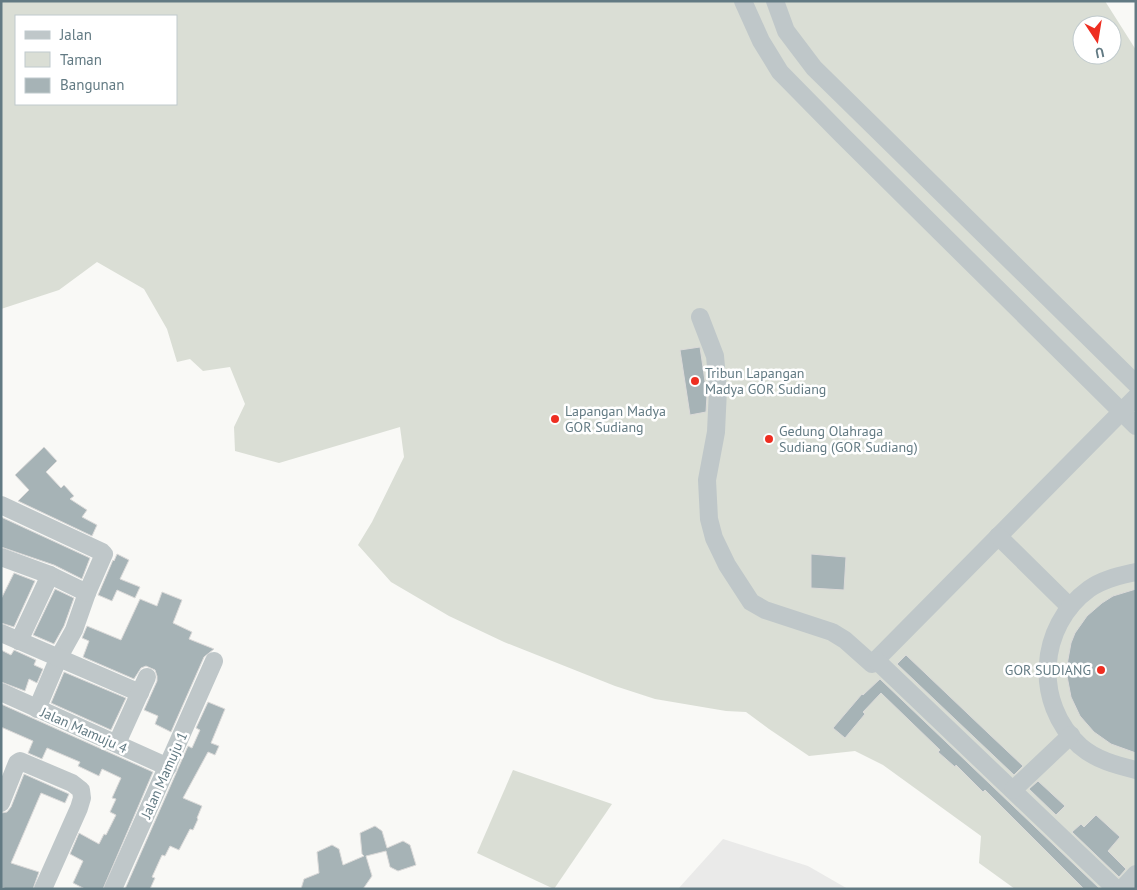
<svg xmlns="http://www.w3.org/2000/svg" width="1137" height="890" font-family="'PT Sans',sans-serif">
<style>
.built{fill:#eaeae9}
.green{fill:#daded5;fill-rule:evenodd}
.building{fill:#a6b3b6;stroke:#dbdad9}
.lines{fill:none;stroke-linecap:round;stroke-linejoin:round}
.minor{stroke:#bfc7c9;stroke-width:18}
.poi-dot{fill:#ee2e21;stroke:#fff;stroke-width:2}
.labels{text-anchor:middle;dominant-baseline:central;stroke-width:5;stroke-linejoin:round;paint-order:stroke}
.poi-label{font-size:14px;fill:#627a83;stroke:#fff;text-anchor:start}
.street-label{font-size:14px;fill:#627a83;stroke:#fff}
</style>
<rect width="100%" height="100%" fill="#f9f9f6"/>
<polygon class="built" points="723,839 808,866 848,889 678,889"/>
<g class="green">
<path d="M1,1H1105L1136,50V889H1015L979,863L981,836L883,765L855,751L809,756L769,729L746,712L726,711L655,699L615,686L504,642L449,616L391,582L358,545L372,522L404,457L400,427L279,463L235,451L234,427L245,404L230,367L203,371L190,359L177,362L167,329L144,289L97,262L59,290L1,309ZM16,16H176V104H16ZM1082,25H1112V55H1082Z"/>
<polygon points="513,770 612,804 554,889 477,853"/>
</g>
<g class="building">
<polygon points="700,347 707,395 706,412 690,415 680,350"/>
<polygon points="44,447 57,461 46,472 61,488 64,485 74,496 70,499 87,510 82,517 97,525 92,536 18,501 29,490 15,475"/>
<polygon points="1,517 90,558 82,579 54,565 1,547"/>
<polygon points="117,554 129,560 120,579 140,587 135,598 117,590 112,601 98,595 113,560 114,561"/>
<polygon points="811,554 846,557 844,590 811,588"/>
<polygon points="14,573 35,581 14,627 1,623 1,599"/>
<polygon points="55,589 74,598 64,626 54,644 33,635"/>
<polygon points="1136,589 1136,753 1111,744 1094,732 1080,716 1071,697 1067,676 1067,665 1071,643 1075,633 1087,616 1102,603 1113,596"/>
<polygon points="162,592 182,600 173,623 192,632 189,639 214,649 204,657 171,732 155,724 158,716 144,710 157,681 157,676 155,670 146,666 141,668 134,679 83,657 89,641 82,638 87,626 121,640 140,599 157,606"/>
<polygon points="1,650 11,655 14,650 36,660 34,665 43,669 37,683 29,679 25,691 1,682"/>
<polygon points="906,655 988,733 1023,766 1014,775 897,664"/>
<polygon points="64,672 126,698 111,730 51,703"/>
<polygon points="880,679 1100,889 1084,889 985,790 983,792 956,765 955,767 938,752 940,750 881,693 863,712 865,714 845,738 833,728 862,694 863,695"/>
<polygon points="208,702 225,709 211,743 219,746 215,755 208,752 183,798 202,806 197,818 198,819 193,830 190,829 179,850 170,846 165,856 162,855 152,877 155,878 150,889 125,889 188,746 192,748 200,730 196,728"/>
<polygon points="1,704 153,772 103,889 85,889 73,883 83,861 70,854 79,833 99,844 104,834 106,835 116,815 110,812 116,799 112,798 121,778 102,769 99,776 78,766 80,762 47,748 42,759 28,753 33,741 1,727"/>
<polygon points="24,774 69,794 65,803 41,793 11,863 39,872 33,889 7,889 1,887 1,813 7,812 11,807"/>
<polygon points="1038,781 1065,806 1056,815 1029,789"/>
<polygon points="1096,815 1120,837 1108,851 1126,869 1119,877 1072,832 1081,824 1084,827"/>
<polygon points="375,826 382,831 387,848 403,841 410,845 416,865 398,871 390,867 386,851 366,856 372,876 363,889 301,889 304,879 319,873 317,852 332,845 339,849 343,865 364,856 362,854 360,833"/>
</g>
<g class="lines">
<g class="minor">
<polyline points="743,1 761,41 780,72 842,135 1136,426"/>
<polyline points="775,1 786,31 814,68 1136,384"/>
<polyline points="700,317 715,356 718,389 716,432 707,480 709,519 714,538 727,565 751,602 765,610 832,632 845,640 872,664 1136,397"/>
<polyline points="1,505 102,552 104,554 87,593 74,630 59,657 37,709"/>
<polyline points="998,536 1070,607"/>
<polyline points="1,557 50,575 87,593"/>
<path d="M1136,572C1119,576 1103,579 1089,589C1038,626 1033,703 1080,746C1096,760 1116,765 1136,770"/>
<polyline points="1,633 140,693"/>
<polyline points="19,641 50,575"/>
<polyline points="876,660 1116,889"/>
<polyline points="1,692 168,767"/>
<polyline points="117,743 147,677"/>
<polyline points="1013,790 1071,735"/>
<polyline points="1,803 17,763 20,761 72,783 81,790 82,798 79,808 43,889"/>
<polyline points="113,889 214,661"/>
<polyline points="1122,889 1136,874"/>
</g>
</g>
<g class="poi-dot">
<circle cx="695" cy="381" r="5"/>
<circle cx="555" cy="419" r="5"/>
<circle cx="769" cy="439" r="5"/>
<circle cx="1101" cy="670" r="5"/>
</g>
<g class="labels">
<g class="poi-label">
<text x="705" y="373">Tribun Lapangan<tspan x="705" dy="16">Madya GOR Sudiang</tspan></text>
<text x="565" y="411">Lapangan Madya<tspan x="565" dy="16">GOR Sudiang</tspan></text>
<text x="779" y="431">Gedung Olahraga<tspan x="779" dy="16">Sudiang (GOR Sudiang)</tspan></text>
<text x="1091" y="670" text-anchor="end">GOR SUDIANG</text>
</g>
<g class="street-label">
<text transform="translate(84 730) rotate(24)">Jalan Mamuju 4</text>
<text transform="translate(164 775) rotate(-66)">Jalan Mamuju 1</text>
</g>
</g>
<rect width="1137" height="890" fill="none" stroke="#627a83" stroke-width="5"/>
<rect x="15" y="15" width="162" height="90" fill="#ffffff" stroke="#c0cacd"/>
<rect x="25" y="31" width="25" height="8" fill="#bfc7c9" stroke="#c0cacd"/>
<text x="60" y="40" font-size="15" fill="#627a83">Jalan</text>
<rect x="25" y="52" width="25" height="15" fill="#daded5" stroke="#c0cacd"/>
<text x="60" y="65" font-size="15" fill="#627a83">Taman</text>
<rect x="25" y="78" width="25" height="15" fill="#a6b3b6" stroke="#c0cacd"/>
<text x="60" y="90" font-size="15" fill="#627a83">Bangunan</text>
<g transform="translate(1097 40) rotate(168)"><circle r="24" fill="#ffffff" stroke="#c0cacd"/>
<path d="M0-4L9 19L0 12L-9 19Z" fill="#ee2e21"/>
<text y="-8" font-size="14" font-weight="bold" text-anchor="middle" fill="#627a83">U</text>
</g>
</svg>
